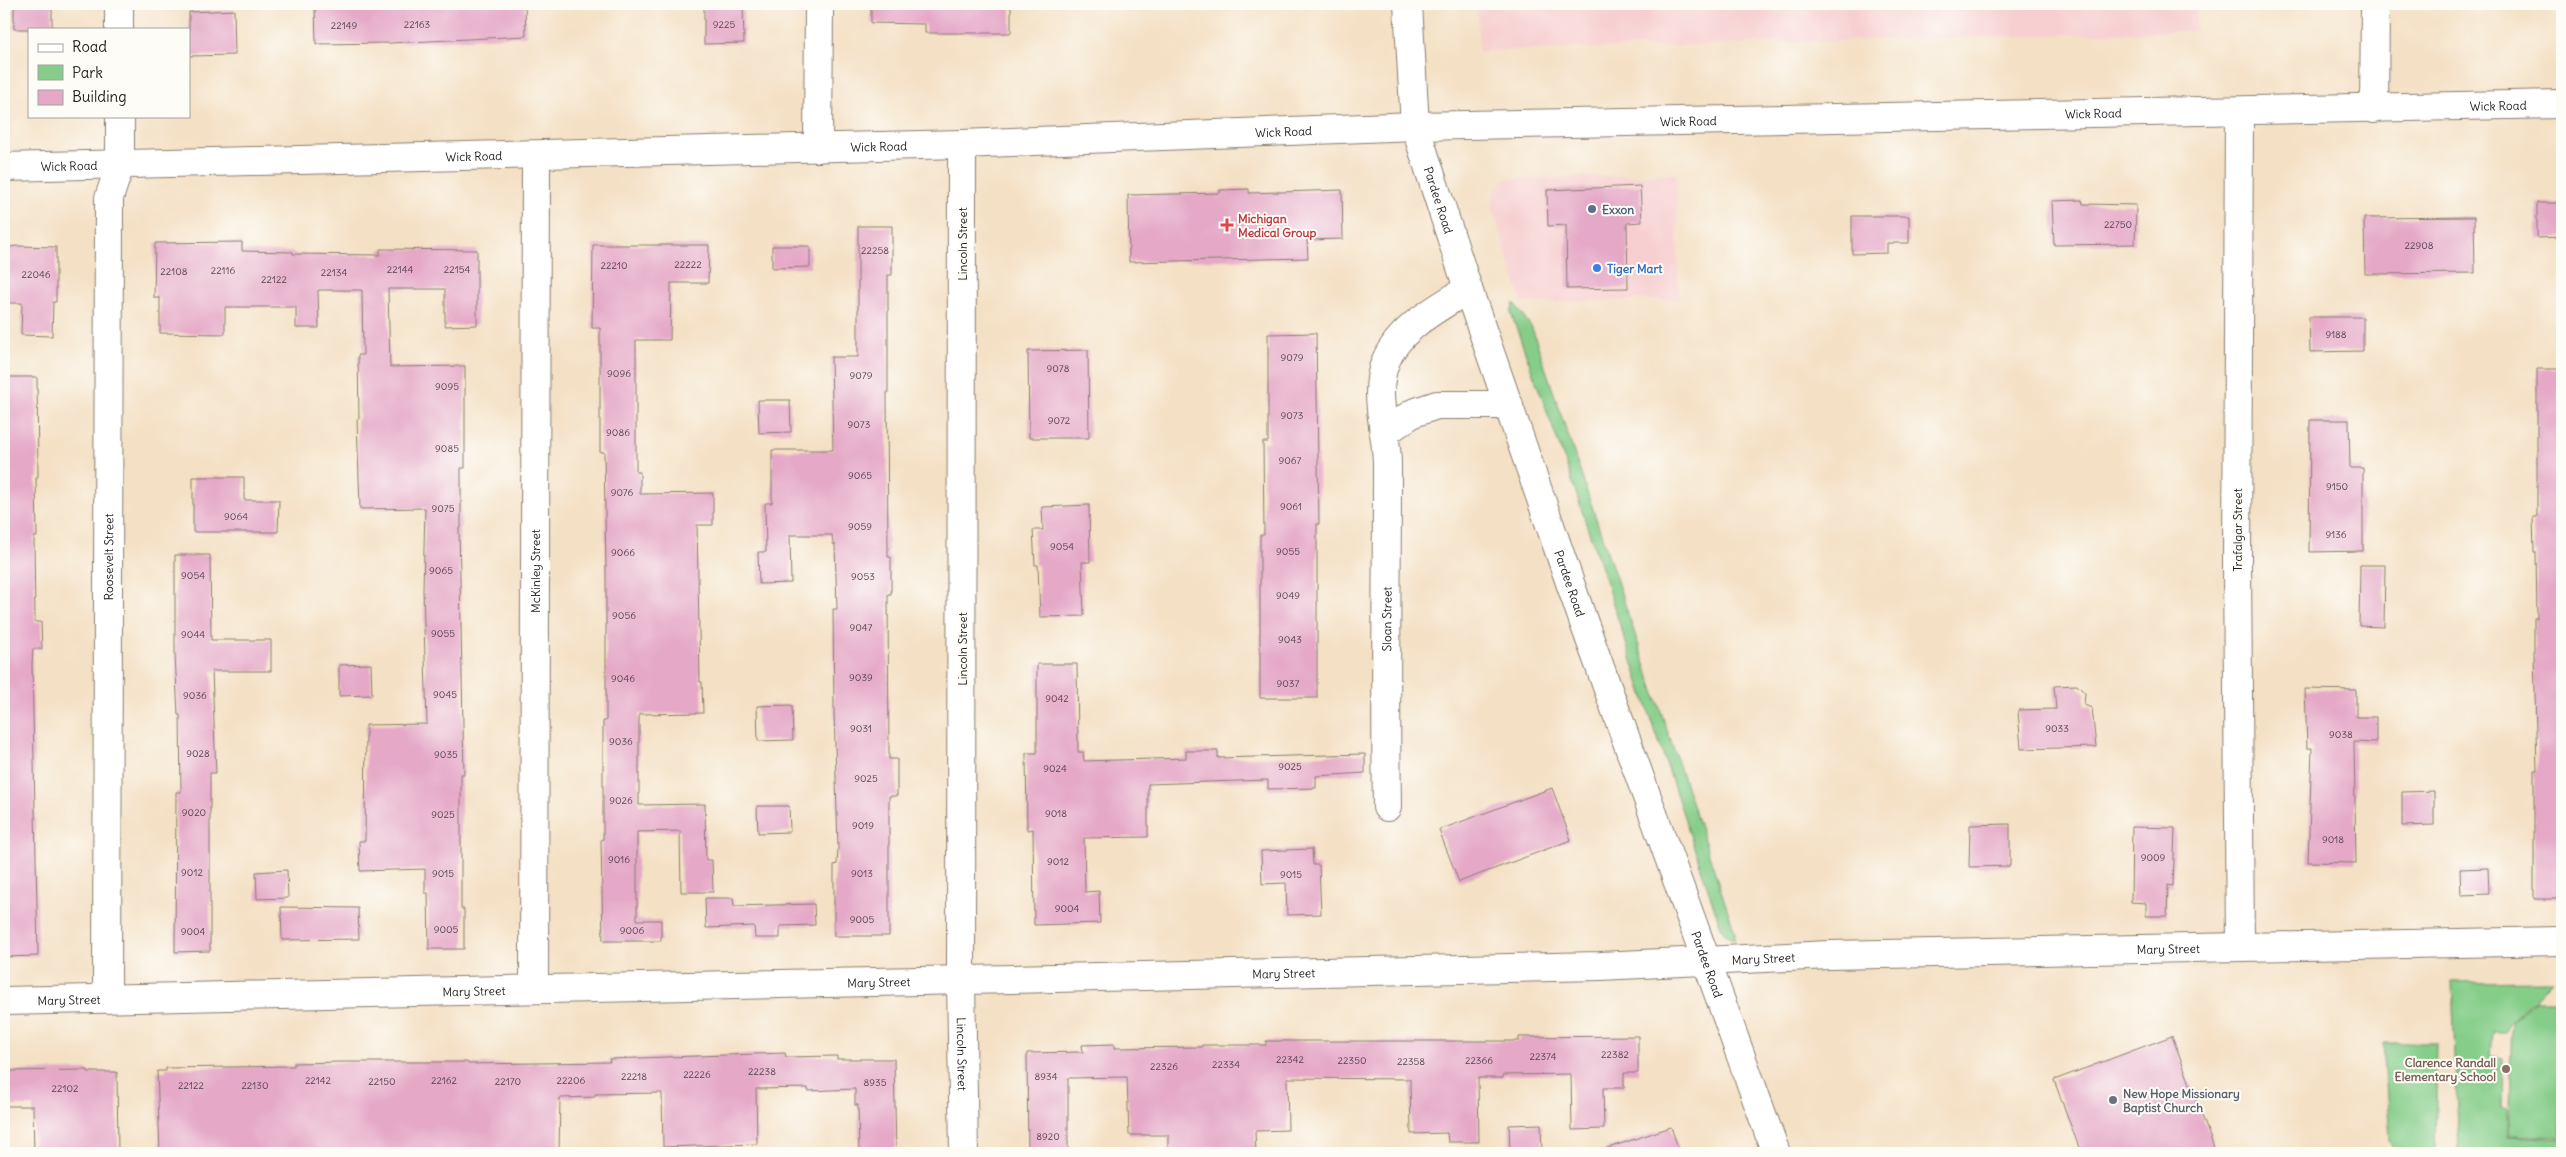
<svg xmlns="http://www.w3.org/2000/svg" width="2566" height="1157" font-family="Delius,sans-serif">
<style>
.built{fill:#f7cfd0}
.green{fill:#85cd89;stroke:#507452}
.building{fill:#e5a9c7}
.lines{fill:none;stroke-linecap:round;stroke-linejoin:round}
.minor-casing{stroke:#887e70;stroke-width:30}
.tertiary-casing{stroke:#887e70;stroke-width:30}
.secondary-casing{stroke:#887e70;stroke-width:30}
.minor{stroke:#fff;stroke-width:28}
.tertiary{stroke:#fff;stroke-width:28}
.secondary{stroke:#fff;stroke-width:28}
.service-dot{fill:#5c6f8a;stroke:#fdfcf7;stroke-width:2}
.health-dot{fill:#e0444e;stroke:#fdfcf7;stroke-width:2}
.shop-dot{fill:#3f7fe0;stroke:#fdfcf7;stroke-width:2}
.education-dot{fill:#8d6e63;stroke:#fdfcf7;stroke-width:2}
.worship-dot{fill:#6b7280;stroke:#fdfcf7;stroke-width:2}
.labels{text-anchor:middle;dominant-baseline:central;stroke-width:4;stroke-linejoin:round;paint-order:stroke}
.number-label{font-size:10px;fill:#4e3f47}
.street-label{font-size:12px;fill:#1c1c1c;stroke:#fdfcf7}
.service-label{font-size:12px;font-weight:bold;fill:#4e5e75;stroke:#fdfcf7;text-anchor:start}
.health-label{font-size:12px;font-weight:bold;fill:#be3a42;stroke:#fdfcf7;text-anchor:start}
.shop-label{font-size:12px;font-weight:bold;fill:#366cbe;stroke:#fdfcf7;text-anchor:start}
.education-label{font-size:12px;font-weight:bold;fill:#785e54;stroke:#fdfcf7;text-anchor:end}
.worship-label{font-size:12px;font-weight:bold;fill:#5b616d;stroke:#fdfcf7;text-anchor:start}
</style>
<rect width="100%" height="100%" fill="#fdfcf7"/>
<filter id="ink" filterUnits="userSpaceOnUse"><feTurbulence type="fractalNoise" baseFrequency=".02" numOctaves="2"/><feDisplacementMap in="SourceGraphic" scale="10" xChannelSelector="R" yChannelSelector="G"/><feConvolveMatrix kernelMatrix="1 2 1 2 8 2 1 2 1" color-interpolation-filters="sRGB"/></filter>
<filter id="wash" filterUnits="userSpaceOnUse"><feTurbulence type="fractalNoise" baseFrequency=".0096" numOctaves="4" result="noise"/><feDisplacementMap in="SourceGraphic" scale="20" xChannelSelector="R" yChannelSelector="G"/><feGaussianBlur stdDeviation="1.12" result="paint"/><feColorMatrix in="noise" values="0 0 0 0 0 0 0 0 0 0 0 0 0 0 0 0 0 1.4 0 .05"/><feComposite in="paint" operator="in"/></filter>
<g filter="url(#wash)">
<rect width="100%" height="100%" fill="#f4e0c4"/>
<g class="built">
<polygon points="1478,4 2196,4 2196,31 1479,51"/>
<polygon points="1676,174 1679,299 1522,303 1492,206 1495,189 1506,179"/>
</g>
<g class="green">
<polygon points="1514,303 1532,328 1735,932 1735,940 1725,934 1720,925 1570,475 1511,313"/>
<polygon points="2552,981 2509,1023 2506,1032 2492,1032 2490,1056 2503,1058 2502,1107 2507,1108 2507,1136 2562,1139 2562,1153 2459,1153 2452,982"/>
<polygon points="2535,1000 2562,1000 2562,1137 2508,1135 2512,1021"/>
<polygon points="2383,1043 2437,1043 2435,1153 2395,1153 2390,1138"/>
</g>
<g id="blocks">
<g class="building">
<polygon points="52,4 52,29 14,29 14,5"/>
<polygon points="315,4 525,4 526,36 391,43 316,44"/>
<polygon points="704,4 743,4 744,43 704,44"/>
<polygon points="871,4 1011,4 1011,33 925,33 925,24 871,23"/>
<polygon points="234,10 235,55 189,56 189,12"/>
<polygon points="1640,186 1642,222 1627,223 1628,288 1567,289 1566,225 1548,226 1547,190"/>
<polygon points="1249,189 1249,193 1342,190 1343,239 1307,240 1308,258 1129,262 1128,195 1220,193 1220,190"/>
<polygon points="2082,200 2083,204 2136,205 2135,244 2054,245 2052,201"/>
<polygon points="2537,203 2562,203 2562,237 2537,238"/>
<polygon points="1852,216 1909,216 1909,243 1887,243 1887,253 1852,254"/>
<polygon points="2474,217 2475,273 2365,274 2364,218"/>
<polygon points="858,226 892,226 892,275 888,275 888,393 887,393 888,557 891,557 891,594 888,594 889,759 897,759 897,796 889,796 889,936 834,936 834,865 837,864 838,848 834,710 833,609 837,609 835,544 833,544 832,535 790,535 791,583 759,584 758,552 766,552 765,503 772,503 772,450 833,450 831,357 858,357"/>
<polygon points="242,242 242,251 293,252 293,254 380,255 380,249 477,250 477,325 445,326 445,289 388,289 390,367 465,366 465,468 461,468 461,528 459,528 464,774 461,774 461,909 464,909 464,949 429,949 428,893 425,893 425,869 360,871 359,841 365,841 366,725 427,724 423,590 425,508 360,509 357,419 359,419 358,355 363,355 362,290 318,290 319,328 296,328 296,307 225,307 225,334 160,333 160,298 154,298 155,243"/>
<polygon points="593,245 709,245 708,283 671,283 670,340 636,340 636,472 640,472 640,494 713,493 713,525 697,525 700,682 702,682 703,713 639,714 639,805 705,804 706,860 712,860 713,892 681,892 680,831 637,832 637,920 661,920 661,941 603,941 601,840 603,839 603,721 606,721 606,572 604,452 600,452 600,328 592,328"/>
<polygon points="17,246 56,247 56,302 53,302 52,336 21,335 22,303 4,303 4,248"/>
<polygon points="772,246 810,246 810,267 772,268"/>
<polygon points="2309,317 2363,317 2363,351 2310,352"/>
<polygon points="1316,333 1319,524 1317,524 1317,698 1260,698 1260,535 1264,535 1263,442 1268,442 1268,334"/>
<polygon points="1088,350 1089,438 1029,438 1028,351"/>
<polygon points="2537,369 2562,369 2562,899 2534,899 2534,770 2537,770 2534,652 2534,618 2537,618 2536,552 2534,552 2533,517 2537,517"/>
<polygon points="4,377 37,377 38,478 36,478 37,537 34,537 35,622 41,622 42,649 33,649 32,664 38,956 4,957"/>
<polygon points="758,400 790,400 791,432 759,433"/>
<polygon points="2310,420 2349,420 2350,468 2363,468 2363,551 2309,552"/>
<polygon points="193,477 244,477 244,500 279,500 278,532 193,532"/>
<polygon points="1089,505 1090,562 1082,562 1084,616 1040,617 1038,565 1035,565 1033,530 1043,530 1042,507"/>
<polygon points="175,555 210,555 211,640 271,640 271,671 212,671 216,773 210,773 210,951 175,952 176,792 181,792 180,715 178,715 175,655"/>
<polygon points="2360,565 2385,565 2384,627 2359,626"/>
<polygon points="371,664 372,695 339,696 339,665"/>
<polygon points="1037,664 1077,664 1078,752 1083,752 1084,761 1186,758 1186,751 1218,751 1218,758 1365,754 1365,773 1316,776 1316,788 1268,789 1268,780 1148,784 1148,837 1084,838 1085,892 1099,891 1100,923 1034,925 1033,829 1027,830 1026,753 1037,753"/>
<polygon points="2077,685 2085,693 2084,705 2092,708 2096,747 2021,749 2018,710 2056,709 2054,686"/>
<polygon points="2305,689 2356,690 2356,717 2376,717 2376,743 2354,742 2356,863 2308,862 2312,748 2307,748"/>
<polygon points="792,705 793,740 758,741 757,706"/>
<polygon points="1552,788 1571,840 1459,882 1439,830"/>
<polygon points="2434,791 2434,825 2402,826 2402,792"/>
<polygon points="757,806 789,806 790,832 758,833"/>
<polygon points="2010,824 2010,866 1969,867 1970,825"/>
<polygon points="2132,827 2175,828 2173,886 2168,885 2167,916 2146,916 2146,903 2131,902"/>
<polygon points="1312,849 1313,865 1319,865 1321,914 1287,915 1286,883 1262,884 1261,851"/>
<polygon points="2488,868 2489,894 2461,895 2460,869"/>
<polygon points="287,870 288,898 257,899 256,872"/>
<polygon points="705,898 733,898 734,906 814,904 815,925 780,926 780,938 755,938 754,926 706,928"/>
<polygon points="281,907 358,908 359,939 282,940"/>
<polygon points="1638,1036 1638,1073 1624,1073 1624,1088 1603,1088 1604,1129 1572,1130 1571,1074 1503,1075 1503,1078 1478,1078 1479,1142 1448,1142 1447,1133 1411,1134 1410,1079 1287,1078 1288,1130 1255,1131 1256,1153 1168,1153 1168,1135 1129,1135 1127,1077 1068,1078 1068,1153 1028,1153 1027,1053 1083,1052 1082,1045 1114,1044 1114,1048 1202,1047 1202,1045 1266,1045 1266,1041 1519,1041 1519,1037"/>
<polygon points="2172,1036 2216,1153 2081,1153 2054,1080"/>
<polygon points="785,1053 786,1057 837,1056 837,1059 894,1059 896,1153 859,1153 858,1105 855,1105 855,1089 808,1091 808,1088 756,1089 757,1144 663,1147 662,1093 595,1094 595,1097 560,1098 559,1151 160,1153 157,1071 166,1071 166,1068 294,1066 294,1063 341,1062 467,1062 468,1064 610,1062 609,1059"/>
<polygon points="88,1070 88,1072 117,1072 118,1153 34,1153 33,1106 4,1106 4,1071"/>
<polygon points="1541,1124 1542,1153 1510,1153 1509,1125"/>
<polygon points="1671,1127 1680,1153 1606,1153 1605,1149"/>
</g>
</g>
</g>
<g filter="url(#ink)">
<use href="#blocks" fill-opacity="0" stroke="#887e70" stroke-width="1"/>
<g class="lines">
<defs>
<g id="minor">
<polyline points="119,4 119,29"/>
<polyline points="2374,109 2375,4"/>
<polyline points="2239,112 2237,564 2240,947"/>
<path id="s1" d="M962,144L961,980L964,1153"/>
<polyline points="818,148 819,4"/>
<polyline points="1384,433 1413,413 1437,405 1509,405"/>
<path id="s2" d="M1387,807C1385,693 1387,579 1387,465C1387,430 1372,394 1386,360C1401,326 1439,308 1468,289"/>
<path id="s3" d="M534,989L536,155"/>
<path id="s4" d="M107,999L109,198L120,165V116"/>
<path id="s5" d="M4,1001L1600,966L1829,955L2562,941"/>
</g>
<g id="tertiary">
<path id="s6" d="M4,167L962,144L1415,126L2562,104"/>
</g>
<g id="secondary">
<path id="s7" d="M1408,4L1415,126L1468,289L1584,623L1776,1153"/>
</g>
</defs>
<use href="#minor" class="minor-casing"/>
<use href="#tertiary" class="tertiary-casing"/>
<use href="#secondary" class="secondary-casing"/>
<use href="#minor" class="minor"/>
<use href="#tertiary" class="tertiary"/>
<use href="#secondary" class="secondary"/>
</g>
</g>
<circle class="service-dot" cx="1592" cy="209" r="5"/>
<path class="health-dot" d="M1224.5 217.5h5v5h5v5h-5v5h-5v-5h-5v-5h5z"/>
<circle class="shop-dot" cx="1597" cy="268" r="5"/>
<circle class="education-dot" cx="2506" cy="1069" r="5"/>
<circle class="worship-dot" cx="2113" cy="1100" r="5"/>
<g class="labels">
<g class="number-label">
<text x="417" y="24">22163</text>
<text x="724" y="24">9225</text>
<text x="344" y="25">22149</text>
<text x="2118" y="224">22750</text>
<text x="2419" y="245">22908</text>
<text x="875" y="250">22258</text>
<text x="688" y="264">22222</text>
<text x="614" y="265">22210</text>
<text x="400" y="269">22144</text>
<text x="457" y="269">22154</text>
<text x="223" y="270">22116</text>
<text x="174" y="271">22108</text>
<text x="334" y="272">22134</text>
<text x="36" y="274">22046</text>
<text x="274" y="279">22122</text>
<text x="2336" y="334">9188</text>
<text x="1292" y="357">9079</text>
<text x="1058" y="368">9078</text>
<text x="619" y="373">9096</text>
<text x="861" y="375">9079</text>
<text x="447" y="386">9095</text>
<text x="1292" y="415">9073</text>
<text x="1059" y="420">9072</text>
<text x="859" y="424">9073</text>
<text x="618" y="432">9086</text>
<text x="447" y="448">9085</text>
<text x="1290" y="460">9067</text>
<text x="860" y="475">9065</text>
<text x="2337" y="486">9150</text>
<text x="622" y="492">9076</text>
<text x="1291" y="506">9061</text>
<text x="443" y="508">9075</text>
<text x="236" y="516">9064</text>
<text x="860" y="526">9059</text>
<text x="2336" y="534">9136</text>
<text x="1062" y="546">9054</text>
<text x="1288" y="551">9055</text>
<text x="623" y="552">9066</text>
<text x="441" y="570">9065</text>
<text x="193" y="575">9054</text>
<text x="863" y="576">9053</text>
<text x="1288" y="595">9049</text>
<text x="624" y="615">9056</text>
<text x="861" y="627">9047</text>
<text x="443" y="633">9055</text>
<text x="193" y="634">9044</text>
<text x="1290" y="639">9043</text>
<text x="861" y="677">9039</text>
<text x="623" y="678">9046</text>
<text x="1288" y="683">9037</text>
<text x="445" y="694">9045</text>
<text x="195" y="695">9036</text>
<text x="1057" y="698">9042</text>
<text x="861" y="728">9031</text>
<text x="2057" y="728">9033</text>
<text x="2341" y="734">9038</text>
<text x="621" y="741">9036</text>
<text x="198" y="753">9028</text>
<text x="446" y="754">9035</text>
<text x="1290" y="766">9025</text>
<text x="1055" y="768">9024</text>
<text x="866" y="778">9025</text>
<text x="621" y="800">9026</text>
<text x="194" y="812">9020</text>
<text x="1056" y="813">9018</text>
<text x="443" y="814">9025</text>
<text x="863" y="825">9019</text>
<text x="2333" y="839">9018</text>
<text x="2153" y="857">9009</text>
<text x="619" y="859">9016</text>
<text x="1058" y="861">9012</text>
<text x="192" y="872">9012</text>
<text x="443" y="873">9015</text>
<text x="862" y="873">9013</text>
<text x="1291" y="874">9015</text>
<text x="1067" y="908">9004</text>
<text x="862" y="919">9005</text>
<text x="446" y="929">9005</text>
<text x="632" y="930">9006</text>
<text x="193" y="931">9004</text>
<text x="1615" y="1054">22382</text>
<text x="1543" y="1056">22374</text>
<text x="1290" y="1059">22342</text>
<text x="1352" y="1060">22350</text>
<text x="1479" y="1060">22366</text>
<text x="1411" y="1061">22358</text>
<text x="1226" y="1064">22334</text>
<text x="1164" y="1066">22326</text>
<text x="762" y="1071">22238</text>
<text x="697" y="1074">22226</text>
<text x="634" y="1076">22218</text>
<text x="1046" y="1076">8934</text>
<text x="318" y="1080">22142</text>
<text x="444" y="1080">22162</text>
<text x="571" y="1080">22206</text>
<text x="382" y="1081">22150</text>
<text x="508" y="1081">22170</text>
<text x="875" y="1082">8935</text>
<text x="191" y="1085">22122</text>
<text x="255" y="1085">22130</text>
<text x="65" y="1088">22102</text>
<text x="1048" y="1136">8920</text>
</g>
<g class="street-label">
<text stroke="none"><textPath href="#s6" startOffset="2495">Wick Road</textPath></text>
<text stroke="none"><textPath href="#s6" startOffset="2090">Wick Road</textPath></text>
<text stroke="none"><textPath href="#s6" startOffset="1685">Wick Road</textPath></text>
<text stroke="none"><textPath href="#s6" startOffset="1280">Wick Road</textPath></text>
<text stroke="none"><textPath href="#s6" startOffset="875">Wick Road</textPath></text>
<text stroke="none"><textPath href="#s6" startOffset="470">Wick Road</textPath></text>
<text stroke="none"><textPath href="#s6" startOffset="65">Wick Road</textPath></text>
<text stroke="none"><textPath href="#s7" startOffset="200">Pardee Road</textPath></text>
<text transform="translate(962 244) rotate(-90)">Lincoln Street</text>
<text transform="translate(2237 530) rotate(-90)">Trafalgar Street</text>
<text stroke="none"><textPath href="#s4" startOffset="442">Roosevelt Street</textPath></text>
<text stroke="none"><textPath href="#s3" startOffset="418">McKinley Street</textPath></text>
<text stroke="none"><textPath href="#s7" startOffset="605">Pardee Road</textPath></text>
<text stroke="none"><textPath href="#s2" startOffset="188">Sloan Street</textPath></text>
<text transform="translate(962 649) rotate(-90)">Lincoln Street</text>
<text stroke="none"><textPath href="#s5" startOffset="2165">Mary Street</textPath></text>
<text stroke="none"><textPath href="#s5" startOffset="1760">Mary Street</textPath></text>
<text stroke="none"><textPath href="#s7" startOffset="1010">Pardee Road</textPath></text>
<text stroke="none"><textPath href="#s5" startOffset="1280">Mary Street</textPath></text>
<text stroke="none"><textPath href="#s5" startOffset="875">Mary Street</textPath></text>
<text stroke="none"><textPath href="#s5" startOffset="470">Mary Street</textPath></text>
<text stroke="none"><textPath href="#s5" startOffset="65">Mary Street</textPath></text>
<text stroke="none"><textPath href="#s1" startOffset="910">Lincoln Street</textPath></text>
</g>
<g class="service-label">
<text x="1602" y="209">Exxon</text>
</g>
<g class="health-label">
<text x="1238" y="218">Michigan<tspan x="1238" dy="14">Medical Group</tspan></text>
</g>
<g class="shop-label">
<text x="1607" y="268">Tiger Mart</text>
</g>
<g class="education-label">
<text x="2496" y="1062">Clarence Randall<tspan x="2496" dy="14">Elementary School</tspan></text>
</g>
<g class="worship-label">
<text x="2123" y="1093">New Hope Missionary<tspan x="2123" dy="14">Baptist Church</tspan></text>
</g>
</g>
<rect width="2566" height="1157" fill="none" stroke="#fdfcf7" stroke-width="20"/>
<rect x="28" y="28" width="162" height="90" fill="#fdfcf7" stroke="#a3a29f"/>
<rect x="38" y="44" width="25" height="8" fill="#ffffff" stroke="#a3a29f"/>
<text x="72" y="52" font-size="15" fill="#1c1c1c">Road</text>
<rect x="38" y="65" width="25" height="15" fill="#85cd89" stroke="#a3a29f"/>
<text x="72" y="78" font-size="15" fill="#1c1c1c">Park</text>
<rect x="38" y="90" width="25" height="15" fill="#e5a9c7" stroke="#a3a29f"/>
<text x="72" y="102" font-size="15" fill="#1c1c1c">Building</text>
</svg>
